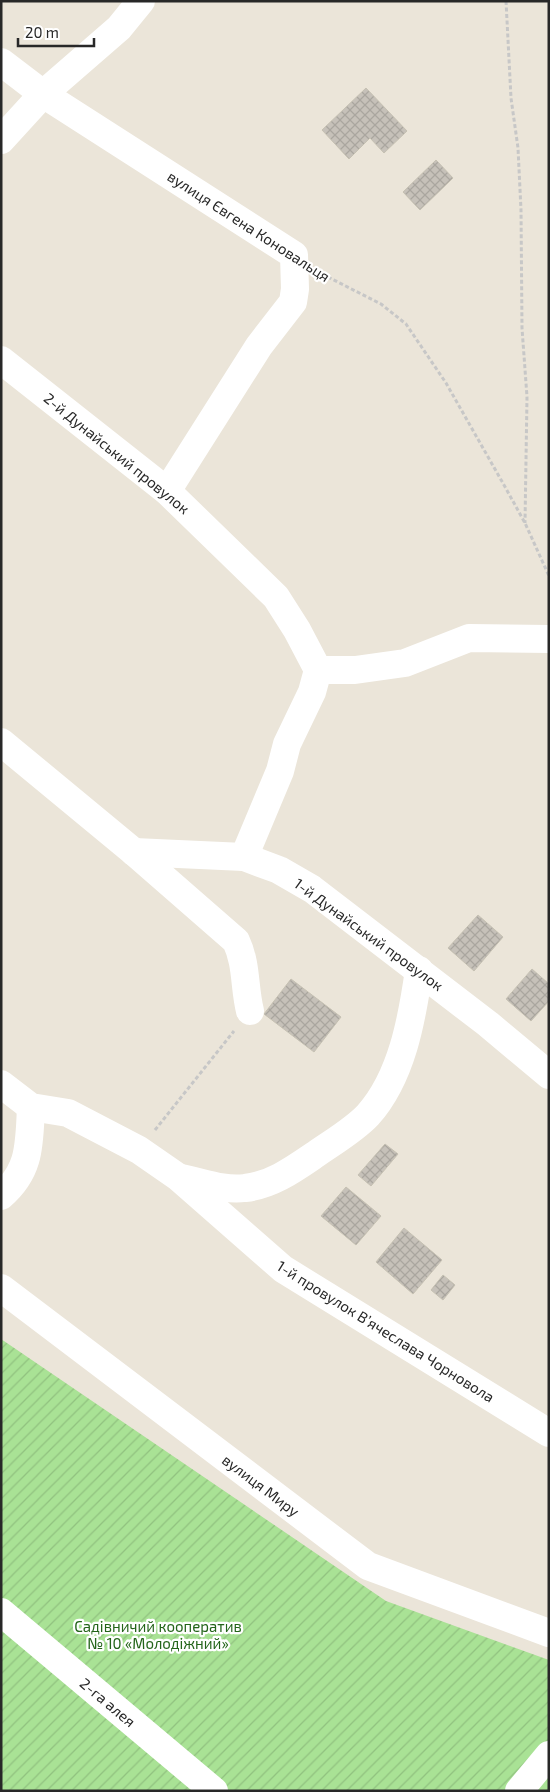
<svg xmlns="http://www.w3.org/2000/svg" width="550" height="1792" font-family="'Exo 2',sans-serif">
<style>
.garden{fill:url(#garden-furrows)}
.building{fill:url(#building-cross-hatch);stroke:#c6c1b3}
.lines{fill:none;stroke-linecap:round;stroke-linejoin:round}
.path{stroke:#c7c7c7;stroke-width:3;stroke-dasharray:4 2.5;stroke-linecap:butt}
.minor{stroke:#fff;stroke-width:28}
.labels{text-anchor:middle;dominant-baseline:central;stroke-width:4.5;stroke-linejoin:round;paint-order:stroke}
.street-label{font-size:15px;fill:#282828;stroke:#fff}
.park-label{font-size:15px;fill:#236419;stroke:#fff}
</style>
<defs>
<pattern id="garden-furrows" width="10" height="10" patternUnits="userSpaceOnUse" patternTransform="scale(1.25)"><rect width="10" height="10" fill="#a9e295"/><path d="M-1 1l2-2M0 10L10 0M9 11l2-2" fill="none" stroke="#91c280"/></pattern>
<pattern id="building-cross-hatch" width="8" height="8" patternUnits="userSpaceOnUse" patternTransform="scale(1.25)"><rect width="8" height="8" fill="#c6c1b9"/><path d="M0 0l8 8M0 8l8-8" fill="none" stroke="#aaa69f"/></pattern>
</defs>
<rect width="100%" height="100%" fill="#ebe5d9"/>
<polygon class="garden" points="1,1339 386,1601 549,1660 549,1791 1,1791"/>
<g class="building">
<polygon points="366,88 407,131 384,153 370,138 349,159 322,130"/>
<polygon points="436,160 453,178 420,210 403,192"/>
<polygon points="478,915 503,937 474,971 448,948"/>
<polygon points="532,969 549,984 549,1001 531,1021 506,999"/>
<polygon points="291,979 341,1017 314,1052 264,1014"/>
<polygon points="385,1144 398,1154 371,1186 358,1175"/>
<polygon points="346,1187 381,1216 356,1245 321,1216"/>
<polygon points="404,1228 442,1260 413,1294 376,1262"/>
<polygon points="443,1275 455,1285 443,1300 431,1290"/>
</g>
<g class="lines">
<g class="path">
<polyline points="506,1 511,98 518,148 521,210 522,328 527,397 525,523"/>
<polyline points="322,274 381,304 406,324 446,383 504,485 525,523 549,576"/>
<polyline points="155,1130 234,1031"/>
</g>
<g class="minor">
<polyline points="1,62 43,94 294,255 295,289 293,302 259,346 167,491"/>
<polyline points="1,140 43,94 119,28 141,1"/>
<polyline points="1,360 167,491 276,597 297,630 318,670"/>
<polyline points="318,670 355,670 405,663 469,638 549,639"/>
<path d="M1,742L134,852L236,941C247,964 244,987 250,1011"/>
<polyline points="134,852 244,857 279,870 312,889 488,1024 549,1075"/>
<polyline points="244,857 280,771 287,744 312,692 318,670"/>
<polyline points="1,1084 31,1107 68,1113 139,1150 178,1177 283,1269 549,1433"/>
<path d="M181,1178C202,1182 224,1191 245,1188C272,1185 294,1169 316,1154C333,1142 354,1130 368,1115C402,1077 412,1019 419,970"/>
<path d="M1,1196C31,1170 29,1144 31,1107"/>
<polyline points="1,1288 368,1566 549,1633"/>
<polyline points="1,1612 214,1791"/>
<polyline points="519,1791 549,1755"/>
</g>
</g>
<g class="labels">
<g class="street-label">
<text transform="translate(249 226) rotate(33)">вулиця Євгена Коновальця</text>
<text transform="translate(117 453) rotate(39)">2-й Дунайський провулок</text>
<text transform="translate(369 934) rotate(36)">1-й Дунайський провулок</text>
<text transform="translate(386 1331) rotate(32)">1-й провулок Вʼячеслава Чорновола</text>
<text transform="translate(261 1485) rotate(37)">вулиця Миру</text>
<text transform="translate(108 1702) rotate(40)">2-га алея</text>
</g>
<g class="park-label">
<text x="158" y="1626">Садівничий кооператив<tspan x="158" dy="17">№ 10 «Молодіжний»</tspan></text>
</g>
</g>
<rect width="550" height="1792" fill="none" stroke="#282828" stroke-width="5"/>
<path d="M18 38v8h76v-8" fill="none" stroke="#282828" stroke-width="2.5"/>
<text x="25" y="38" font-size="15" fill="#282828" stroke="#ffffff" stroke-width="4" paint-order="stroke">20 m</text>
</svg>
